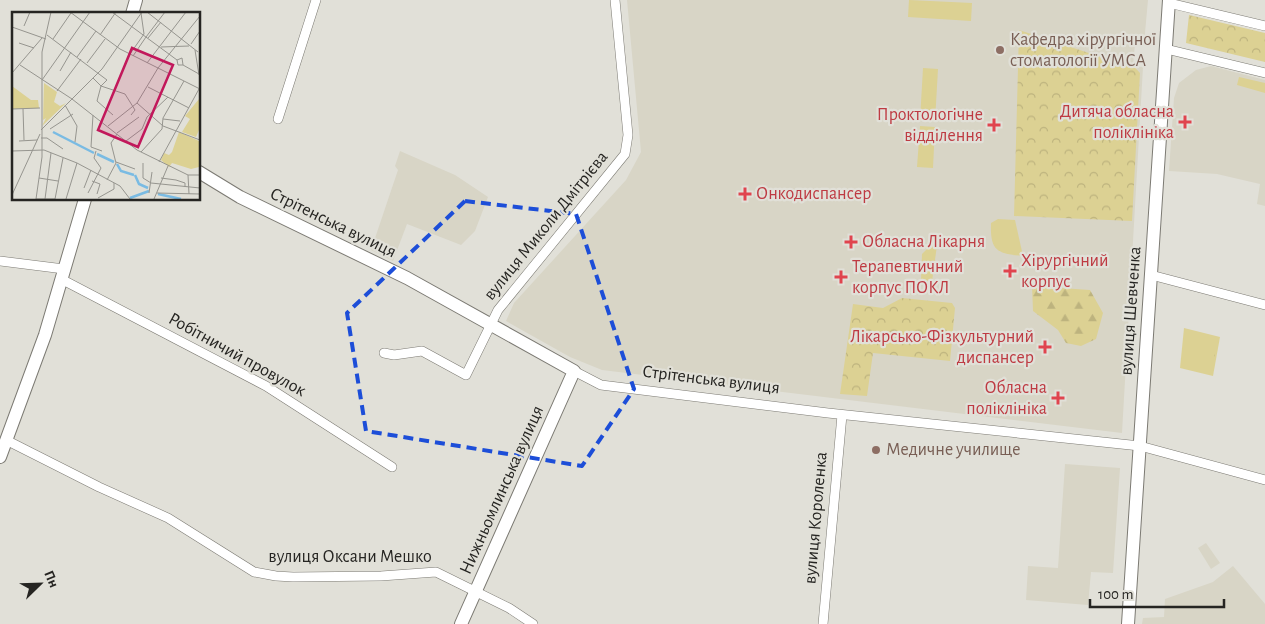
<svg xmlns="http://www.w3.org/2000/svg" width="1265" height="624" font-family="'Alegreya Sans',sans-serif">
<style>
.built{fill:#d8d5c6}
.grass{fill:#dcd193}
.forest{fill:url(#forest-firs)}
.park{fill:url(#park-crowns)}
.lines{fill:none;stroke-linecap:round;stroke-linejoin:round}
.street-casing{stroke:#7c7a73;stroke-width:10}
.secondary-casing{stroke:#7c7a73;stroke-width:14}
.street{stroke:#fff;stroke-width:9}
.secondary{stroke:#fff;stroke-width:12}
.marked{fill:none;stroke:#1d4ed8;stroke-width:4;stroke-dasharray:10 6;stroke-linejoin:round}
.education-dot{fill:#8d6e63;stroke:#e1e0d8;stroke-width:2}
.health-dot{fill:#e0444e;stroke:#e1e0d8;stroke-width:2}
.labels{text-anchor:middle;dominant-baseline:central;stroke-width:4.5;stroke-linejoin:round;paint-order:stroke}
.education-label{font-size:18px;fill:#785e54;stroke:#e1e0d8;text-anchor:start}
.health-label{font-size:18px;fill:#be3a42;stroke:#e1e0d8;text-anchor:end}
.street-label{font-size:18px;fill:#262522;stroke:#e1e0d8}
.inset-river{fill:none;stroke:#7abbe3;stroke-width:2.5}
.inset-road{fill:none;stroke:#96958f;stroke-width:1}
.view{fill:#c2185b;fill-opacity:0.15;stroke:#c2185b;stroke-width:2.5}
.inset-edge{fill:none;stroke:#262522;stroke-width:2.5}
</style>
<defs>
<pattern id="forest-firs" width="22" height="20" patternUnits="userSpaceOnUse" patternTransform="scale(1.25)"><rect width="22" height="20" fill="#dcd193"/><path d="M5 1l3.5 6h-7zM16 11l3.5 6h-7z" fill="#bdb37e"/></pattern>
<pattern id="park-crowns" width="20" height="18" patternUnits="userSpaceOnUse" patternTransform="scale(1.25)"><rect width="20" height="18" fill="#dcd193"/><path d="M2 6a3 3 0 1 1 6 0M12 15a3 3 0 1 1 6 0" fill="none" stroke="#bdb37e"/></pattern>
</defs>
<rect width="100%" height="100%" fill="#e1e0d8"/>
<g class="built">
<polygon points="627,0 1148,0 1144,44 1135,44 1133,66 1143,67 1122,433 602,370 570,357 506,321 514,303 626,180 641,152"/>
<polygon points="1211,66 1265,80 1265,206 1257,204 1260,184 1217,174 1169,171 1174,98 1179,83 1196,70"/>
<polygon points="400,151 455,175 488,197 475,231 461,245 407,224 393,261 371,250 398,170 395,166"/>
<polygon points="1065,464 1120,468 1113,573 1091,572 1088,605 1026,600 1028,566 1058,568"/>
<polygon points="1206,543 1220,563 1211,569 1198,548"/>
<polygon points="1233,566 1265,604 1265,624 1142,624 1143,618 1164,617 1165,599 1213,582"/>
</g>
<g class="grass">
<polygon points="909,0 972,3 971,21 908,17"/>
<polygon points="923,68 938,69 935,121 920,120"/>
<polygon points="1239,77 1265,83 1265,93 1237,85"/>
<polygon points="920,126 935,127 933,168 917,167"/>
<path d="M998,219L1015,220L1023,256C996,254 990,250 991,223Z"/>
<polygon points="938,238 931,289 921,280 922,254"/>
<polygon points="1184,328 1220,337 1213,376 1180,368"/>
</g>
<polygon class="forest" points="1032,286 1090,290 1103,313 1096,339 1081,346 1066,343 1058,330 1033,311"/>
<g class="park">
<polygon points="1189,15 1265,33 1265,62 1186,43"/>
<polygon points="1019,30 1104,58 1128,60 1140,73 1132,221 1014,216"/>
<polygon points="902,298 952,303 955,308 950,361 873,353 867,396 840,394 853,304 883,308"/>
<circle cx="1209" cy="356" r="6"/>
</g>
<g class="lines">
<defs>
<g id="street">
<polyline points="1169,3 1265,26"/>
<polyline points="1166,49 1265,73"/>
<polyline points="278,119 316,0"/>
<polyline points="0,261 64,269"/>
<polyline points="1151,275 1265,305"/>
<polyline points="61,279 266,386 392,467"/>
<polyline points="384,353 394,355 422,351 466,375 498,310 625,154 628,135 615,0"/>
<polyline points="574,371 601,385 828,413 1140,446 1265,480"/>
<polyline points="6,440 99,487 168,518 254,572 276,576 293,577 381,576 436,572 509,608 533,624"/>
<polyline points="823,624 842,415"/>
</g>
<g id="secondary">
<polyline points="132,14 136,0"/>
<polyline points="199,172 240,197 407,278 574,371 461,624"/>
<polyline points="0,457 45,335 85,199"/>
<polyline points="1128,624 1169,0"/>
</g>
</defs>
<use href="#street" class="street-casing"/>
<use href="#secondary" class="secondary-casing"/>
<use href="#street" class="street"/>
<use href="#secondary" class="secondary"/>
</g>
<path class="marked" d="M465,201L576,214L634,389L582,466L366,431L347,313Z"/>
<g class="education-dot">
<circle cx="1000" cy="50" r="5"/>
<circle cx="876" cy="450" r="5"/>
</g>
<g class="health-dot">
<path d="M1182.5 114.5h5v5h5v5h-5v5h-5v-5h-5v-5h5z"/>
<path d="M991.5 117.5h5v5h5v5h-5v5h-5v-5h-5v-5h5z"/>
<path d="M742.5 186.5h5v5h5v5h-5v5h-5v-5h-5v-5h5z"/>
<path d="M848.5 234.5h5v5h5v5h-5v5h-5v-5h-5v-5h5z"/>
<path d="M1007.5 263.5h5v5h5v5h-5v5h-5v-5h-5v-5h5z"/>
<path d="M838.5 269.5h5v5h5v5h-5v5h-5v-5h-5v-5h5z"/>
<path d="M1042.5 339.5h5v5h5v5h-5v5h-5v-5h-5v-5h5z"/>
<path d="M1055.5 390.5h5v5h5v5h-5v5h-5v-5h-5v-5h5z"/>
</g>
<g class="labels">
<g class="education-label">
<text x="1010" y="40">Кафедра хірургічної<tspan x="1010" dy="21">стоматології УМСА</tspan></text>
<text x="886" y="450">Медичне училище</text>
</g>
<g class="health-label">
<text x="1174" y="112">Дитяча обласна<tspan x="1174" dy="21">поліклініка</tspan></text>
<text x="983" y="115">Проктологічне<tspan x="983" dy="21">відділення</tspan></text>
<text x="756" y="194" text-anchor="start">Онкодиспансер</text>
<text x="862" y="242" text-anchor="start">Обласна Лікарня</text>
<text x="1021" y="261" text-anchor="start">Хірургічний<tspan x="1021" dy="21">корпус</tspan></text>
<text x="852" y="267" text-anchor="start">Терапевтичний<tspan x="852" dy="21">корпус ПОКЛ</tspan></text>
<text x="1034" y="337">Лікарсько-Фізкультурний<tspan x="1034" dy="21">диспансер</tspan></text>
<text x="1047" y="388">Обласна<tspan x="1047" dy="21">поліклініка</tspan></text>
</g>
<g class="street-label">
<text transform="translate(333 223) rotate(26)">Стрітенська вулиця</text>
<text transform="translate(546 226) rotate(-51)">вулиця Миколи Дмітрієва</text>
<text transform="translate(1131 311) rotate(-86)">вулиця Шевченка</text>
<text transform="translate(237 355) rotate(29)">Робітничий провулок</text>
<text transform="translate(711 380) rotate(7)">Стрітенська вулиця</text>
<text transform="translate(502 490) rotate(-66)">Нижньомлинська вулиця</text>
<text transform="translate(816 518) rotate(-85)">вулиця Короленка</text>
<text x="350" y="557">вулиця Оксани Мешко</text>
</g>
</g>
<g transform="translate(12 12)">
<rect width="188" height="188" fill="#e1e0d8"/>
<path d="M32,71L45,80L42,90L48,94L54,91L30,114L34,106L31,108ZM0,74L19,88H26L27,96L0,97Z" fill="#dcd193"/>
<path d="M187,87V118L184,125L170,120L178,107L173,104ZM167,120L187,129V155L179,157L160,151L157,155L149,148L152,141L157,143L160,140Z" fill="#dcd193"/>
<path class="inset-river" d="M41,120L82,141M85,142L102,150M105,152L109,159L122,163M123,163L127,172L136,176M146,182L169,187M118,186L137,179"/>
<path class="inset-road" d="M58,0L108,37L188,77M100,0L165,48M135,0L186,40M12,14L18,0M0,15L34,27M35,23L95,68L89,74L85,89L101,103M88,23L104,0M134,25L153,0M136,26L149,10M41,27L59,1M7,31L22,36M179,32L188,19M149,35L177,34M183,38L187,63M118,42L132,22L129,1M121,44L134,25M65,45L84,19M75,51L93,27M135,51L174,0M8,53L60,87M171,53L170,46L165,48L166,53H171L187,62M48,59L59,40M0,61L30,26M81,66L89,74L113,82L123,98L119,103M30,68L78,0M136,75L177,96M45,79L69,47M60,87L125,138L176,163H188M125,91L146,56L188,4M53,93L65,114L63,130M0,97L28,96M11,97L12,128M81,103L79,135L90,139M151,107L168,109M96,114L125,91L151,114L188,128M38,117L61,102M29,118L90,57L130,0M105,121L127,105M29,126H35L51,137M7,129L25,128M114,129L130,117L135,105L156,85M0,139L32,138L65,151L108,174L118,187M129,140L150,117L151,106L172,69M104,150L123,157M147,150L187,77M131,151V166L139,171L188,176M176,163L177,182M27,166L46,169M149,166L164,168L173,171V175M95,168L104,151L99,131L105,122M80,169L88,172L85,182M72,176L79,158M76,181L89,156L82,146L84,139M137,181L140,160M145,181L188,182M0,183L28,122M86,186L102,177V171M24,187H43L51,146M24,187L30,145V40L39,0M33,187L39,141M54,187L65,151M142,187L156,154"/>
<path class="view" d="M120,36L161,53L126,135L86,118Z"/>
<rect width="188" height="188" class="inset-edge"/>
</g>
<g transform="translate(40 584) rotate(67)" stroke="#e1e0d8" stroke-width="4" paint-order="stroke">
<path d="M0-4L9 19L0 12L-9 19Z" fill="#262522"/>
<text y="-8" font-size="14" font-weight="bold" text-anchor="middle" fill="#262522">Пн</text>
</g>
<path d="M1090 599v8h134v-8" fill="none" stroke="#262522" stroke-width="2.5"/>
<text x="1098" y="599" font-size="15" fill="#262522" stroke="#e1e0d8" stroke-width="4" paint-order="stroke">100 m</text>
</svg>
